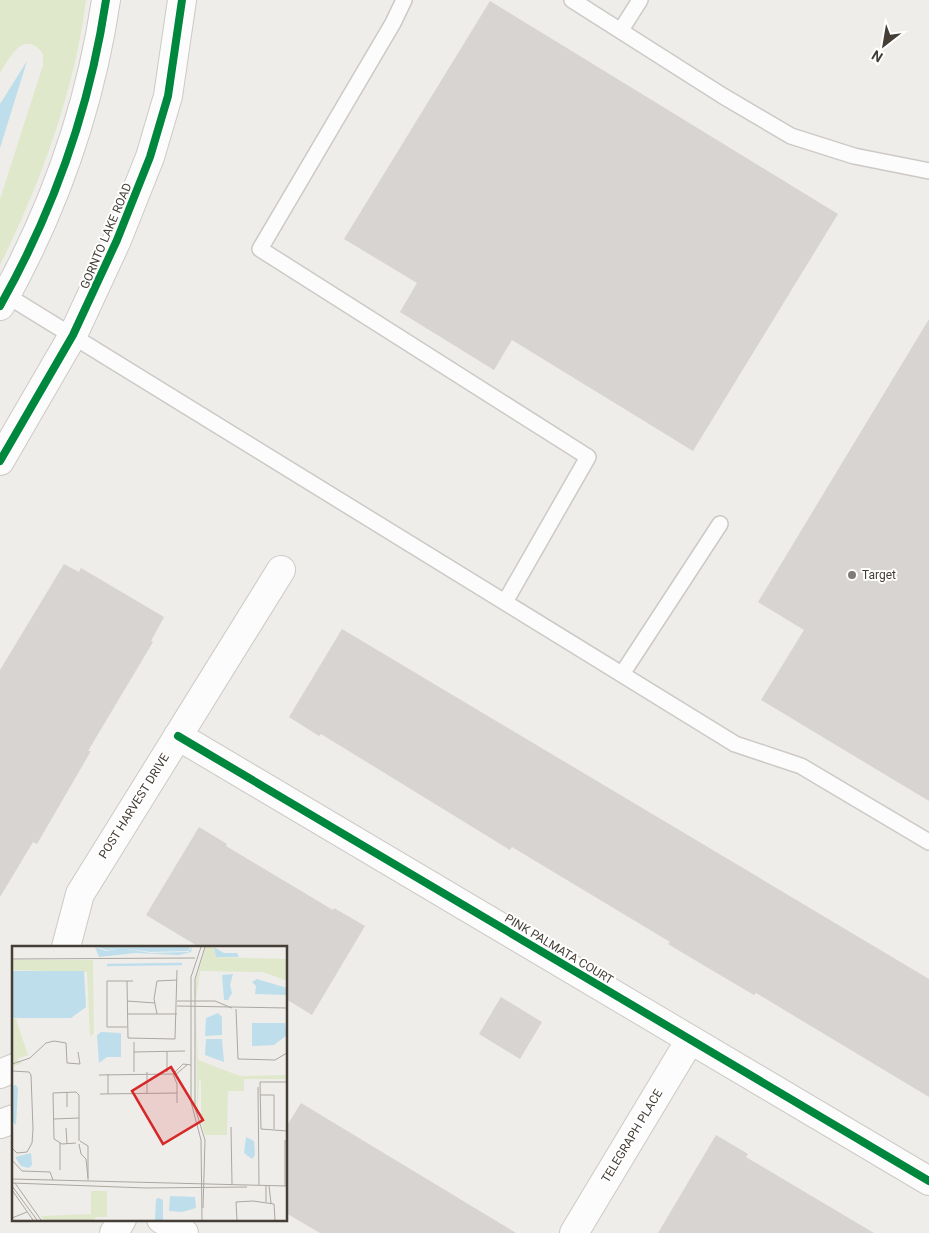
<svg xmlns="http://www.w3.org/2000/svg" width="929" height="1233" font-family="Roboto,sans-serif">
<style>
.green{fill:#e0e8cc}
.water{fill:#bddeea}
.building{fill:#d7d4d1}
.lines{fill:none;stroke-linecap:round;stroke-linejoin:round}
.service-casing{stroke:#ccc9c6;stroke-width:18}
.minor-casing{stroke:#ccc9c6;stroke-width:30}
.tertiary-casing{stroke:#ccc9c6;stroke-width:30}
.service{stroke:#fdfcfc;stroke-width:15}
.minor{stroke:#fdfcfc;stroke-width:28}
.tertiary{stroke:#fdfcfc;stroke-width:28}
.cycleway-casing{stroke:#fff;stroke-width:11}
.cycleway{stroke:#00873e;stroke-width:8}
.poi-dot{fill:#807b76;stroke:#fff;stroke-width:2}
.labels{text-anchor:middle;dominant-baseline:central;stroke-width:4;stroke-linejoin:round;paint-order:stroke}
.street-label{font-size:12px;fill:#453e37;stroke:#fff}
.poi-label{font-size:12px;fill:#453e37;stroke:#fff;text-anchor:start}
.inset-river{fill:none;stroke:#bddeea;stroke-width:2.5}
.inset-road{fill:none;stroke:#aba7a2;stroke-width:1}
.view{fill:#d62828;fill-opacity:0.15;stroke:#d62828;stroke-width:2.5}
.inset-edge{fill:none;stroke:#453e37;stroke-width:2.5}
</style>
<rect width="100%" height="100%" fill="#efedea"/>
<path class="green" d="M0,0H86C75,90 40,185 0,265V199L43,65V54C24,29 11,56 0,73Z"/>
<polygon class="water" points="27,61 0,148 0,104"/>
<g class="building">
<polygon points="490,1 838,214 693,451 512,340 494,370 400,312 417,283 344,239"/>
<polygon points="929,319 929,801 761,700 804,630 758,602"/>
<polygon points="64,564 79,572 81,568 164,617 151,641 153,642 88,751 91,751 37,844 33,842 0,897 0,670"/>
<polygon points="342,629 929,979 929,1097 756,993 754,995 698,962 668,944 670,942 512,847 510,850 321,734 319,736 289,717"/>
<polygon points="199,827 227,844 226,846 333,910 334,908 365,926 312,1015 286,999 286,947 199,947 146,915"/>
<polygon points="501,997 542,1022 520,1059 479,1034"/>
<polygon points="301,1103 516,1233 320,1233 296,1219 286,1213 286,1127"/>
<polygon points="716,1135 748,1154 746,1157 874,1233 658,1233"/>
</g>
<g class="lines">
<defs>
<g id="service">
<polyline points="404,0 393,23 260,249 588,457 505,602"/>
<polyline points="572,0 723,96 791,136 854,156 929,171"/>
<polyline points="621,30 640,0"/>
<polyline points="6,295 735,744 801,766 929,842"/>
<polyline points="622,674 720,524"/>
</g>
<g id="minor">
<polyline points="178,736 929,1181"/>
<polyline points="66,947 80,894 281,570"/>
<polyline points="0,1074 14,1068"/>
<polyline points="0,1124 14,1119"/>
<polyline points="161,1219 184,1233"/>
<polyline points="114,1233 122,1219"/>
<polyline points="574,1233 690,1040"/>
</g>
<g id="tertiary">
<path d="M0,306C53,212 90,107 106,0"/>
<polyline points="0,461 73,335 117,240 150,157 168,96 182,0"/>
</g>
</defs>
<use href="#service" class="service-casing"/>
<use href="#minor" class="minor-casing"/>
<use href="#tertiary" class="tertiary-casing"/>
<use href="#service" class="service"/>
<use href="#minor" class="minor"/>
<use href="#tertiary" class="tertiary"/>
<defs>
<g id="cycleway">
<path d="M0,306C53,212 90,107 106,0"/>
<polyline points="0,461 73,335 117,240 150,157 168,96 182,0"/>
<polyline points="178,736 929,1181"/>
</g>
</defs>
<use href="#cycleway" class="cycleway-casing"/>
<use href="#cycleway" class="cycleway"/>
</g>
<circle class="poi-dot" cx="852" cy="575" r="5"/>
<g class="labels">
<g class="street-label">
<text transform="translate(106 236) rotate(-67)">GORNTO LAKE ROAD</text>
<text transform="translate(134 806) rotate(-58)">POST HARVEST DRIVE</text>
<text transform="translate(559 949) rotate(31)">PINK PALMATA COURT</text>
<text transform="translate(632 1136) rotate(-59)">TELEGRAPH PLACE</text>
</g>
<g class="poi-label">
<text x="862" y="575">Target</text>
</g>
</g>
<g transform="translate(12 946)">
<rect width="275" height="275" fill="#efedea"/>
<path d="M194,1H202L204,11L275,13V35L251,26L188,25L184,54V33ZM0,14H81L82,87L78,91L75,26L0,24ZM184,61L186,114L228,130L275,129V133H232V145H216L215,189H193L185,164ZM187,133L189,135V173L186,163ZM0,73H4L16,109L5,113L10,117L0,121ZM79,245H95V271H84L82,274H32L29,270L79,268Z" fill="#e0e8cc" fill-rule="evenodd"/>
<path d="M83,1L94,5L110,2L138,7L176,6L180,1L179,6L167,9L123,7L87,11ZM85,1H178L176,5L138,6L110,2L95,4ZM202,1L212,7H225L227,11H204ZM0,25H72L74,61L59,72H0ZM221,28L218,39L220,47L216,54H212L210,29ZM245,33L275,42V49L243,48L244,40L240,36ZM206,67L210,71V89L193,90L194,72ZM240,77H273L275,89L262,99L240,100ZM89,86L109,87V111H95L87,117L85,89ZM194,93H210L212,116L193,109ZM4,139L6,142L4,179L0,175V140ZM234,191L242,195L243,209L240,213L232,207ZM19,207L20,219L17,222L9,220L3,211ZM158,250L183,251L184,262L170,266L157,265ZM147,252L151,254V274H143L144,253Z" fill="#bddeea"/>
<path class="inset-river" d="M95,19L170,18"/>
<path class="inset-road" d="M189,1L179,31V156L189,194L190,274M0,13L183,12M115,35L116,92L163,93L165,24M115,55L143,57M165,55H203L220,62M165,60L275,62M224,63L226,113L263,114L275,107M115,68H165M145,68L142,53L145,35L165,34M115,81H95V35H121M122,96V126M155,105V126M122,106L173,105M0,118L18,112L34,97L42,95L54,97L55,117L68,118L66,106M0,125L17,126L19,129L21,183L20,197L15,206L5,207L0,202M135,126V147M161,128L171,118L179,119M87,129L161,128L165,138V157M163,129L175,119M275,136H248L249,183L275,185M246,141L247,239M55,146V161M88,148L165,147M96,148V128M248,149H262V183M41,173L67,172M219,181L220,238M54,182L55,198M68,195L76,200V234M48,197V224M64,197L50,198L42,193L41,147L64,146L67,149V195M67,198L69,208L74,213L76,232M0,214L10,225L38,226L41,234M0,233L275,240M0,237L134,242L235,241M3,237L29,274M0,240L25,274M254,240V256M257,240L259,257M273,240V194M0,244L21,274M191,262L193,194L183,162V33L193,1M0,272L15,266M225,274L224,256L241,255L262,258L263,274"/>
<path class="view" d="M159,121L191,174L151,198L120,145Z"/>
<rect width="275" height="275" class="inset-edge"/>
</g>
<g transform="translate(884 45) rotate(211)" stroke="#ffffff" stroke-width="4" paint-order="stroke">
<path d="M0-4L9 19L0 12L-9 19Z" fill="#453e37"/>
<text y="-8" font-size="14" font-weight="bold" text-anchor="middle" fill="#453e37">N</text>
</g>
</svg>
